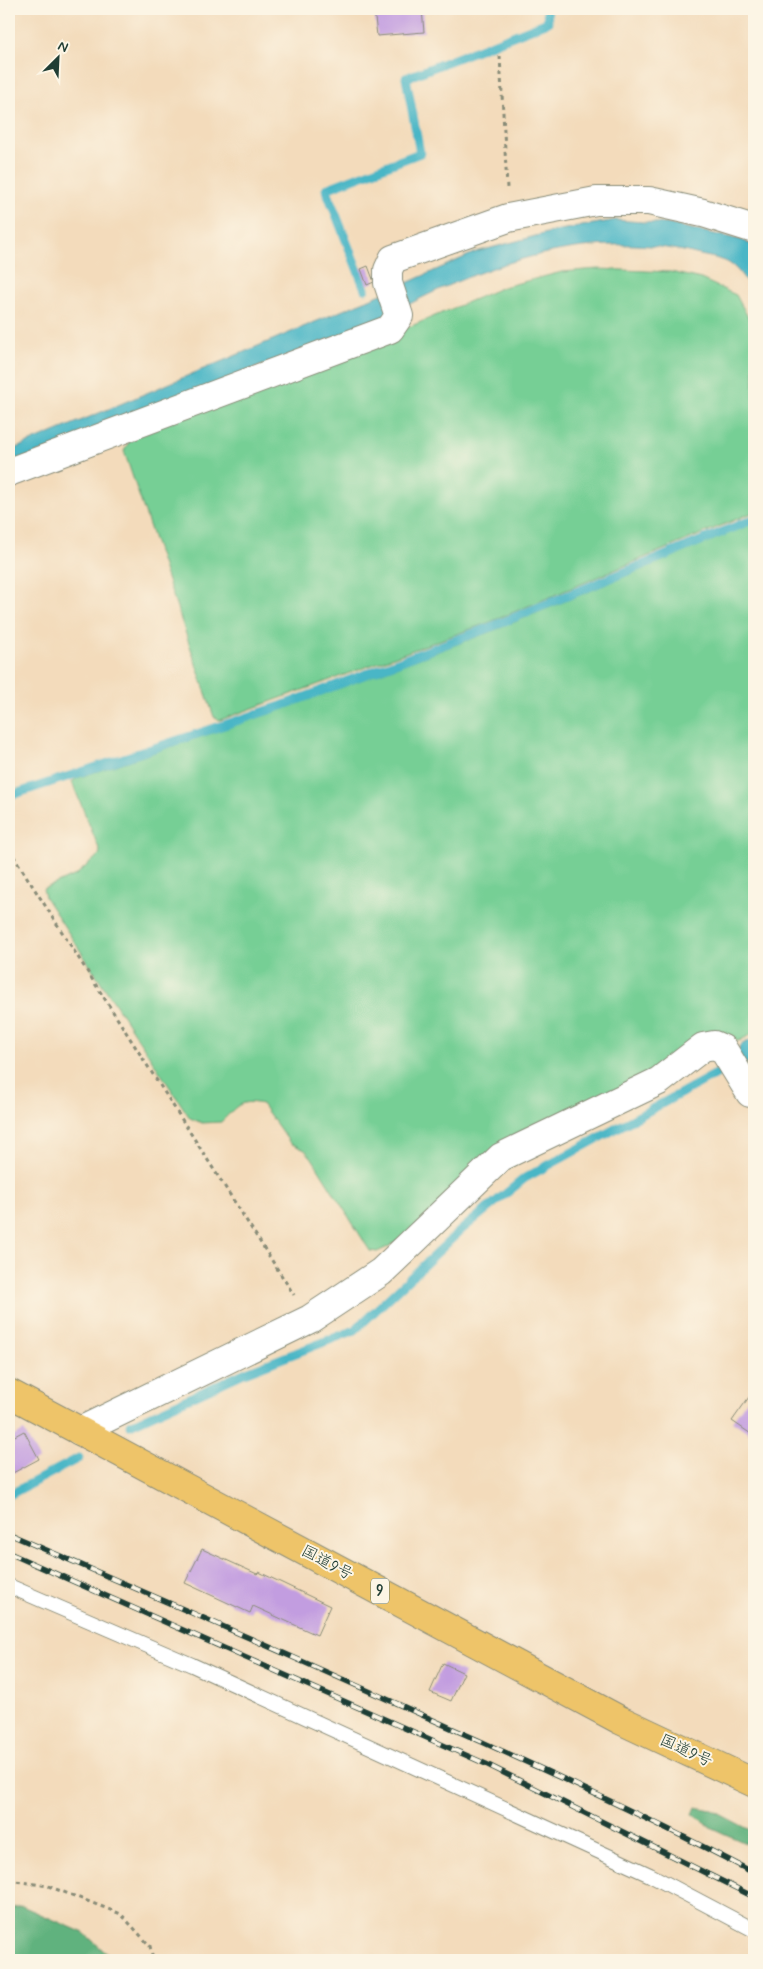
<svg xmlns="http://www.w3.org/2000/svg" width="763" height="1969" font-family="Mynerve,'Klee One',sans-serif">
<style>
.green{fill:#76cf95;stroke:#4a8664}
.forest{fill:#60b27e;stroke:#407859}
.water{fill:#4ab6c6;stroke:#347a7d}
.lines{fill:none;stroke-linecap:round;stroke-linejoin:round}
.stream{stroke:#4ab6c6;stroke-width:9}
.building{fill:#c29de0}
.service-casing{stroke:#898c78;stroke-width:16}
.minor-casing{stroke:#898c78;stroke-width:30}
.trunk-casing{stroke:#898c78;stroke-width:30}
.path{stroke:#898c78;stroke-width:3;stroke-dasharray:4 4;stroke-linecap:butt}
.service{stroke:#fff;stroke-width:14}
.minor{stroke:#fff;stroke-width:28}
.trunk{stroke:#eec469;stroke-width:28}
.rail-casing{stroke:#1f3d34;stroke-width:5.5}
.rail{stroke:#fcf5e5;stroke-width:4;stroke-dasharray:11;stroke-linecap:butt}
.labels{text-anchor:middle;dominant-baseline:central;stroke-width:4;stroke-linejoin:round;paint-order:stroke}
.shield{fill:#fcf5e5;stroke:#617469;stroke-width:1}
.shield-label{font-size:15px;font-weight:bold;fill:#1f3d34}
.street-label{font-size:16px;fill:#1f3d34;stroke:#fcf5e5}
</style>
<rect width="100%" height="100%" fill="#fcf5e5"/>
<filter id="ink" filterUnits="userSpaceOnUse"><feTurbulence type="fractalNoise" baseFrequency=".02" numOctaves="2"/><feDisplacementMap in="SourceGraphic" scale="10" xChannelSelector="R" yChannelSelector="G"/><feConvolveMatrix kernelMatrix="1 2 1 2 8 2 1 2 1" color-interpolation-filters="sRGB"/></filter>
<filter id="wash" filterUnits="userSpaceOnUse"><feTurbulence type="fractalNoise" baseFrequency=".0096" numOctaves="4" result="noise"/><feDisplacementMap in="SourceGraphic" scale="20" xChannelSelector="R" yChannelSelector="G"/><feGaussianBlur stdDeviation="1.12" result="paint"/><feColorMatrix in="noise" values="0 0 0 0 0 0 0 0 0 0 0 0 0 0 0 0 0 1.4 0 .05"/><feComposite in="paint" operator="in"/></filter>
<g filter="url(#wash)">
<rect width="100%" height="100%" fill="#f3dbbb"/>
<g class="green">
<polygon points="598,269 671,272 701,279 736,295 754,328 754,512 490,622 220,720 214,717 124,451 133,434 402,330 503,287 562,272"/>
<path d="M754,523V1033L739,1041L716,1033L388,1247L377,1252L370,1251L312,1158L305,1150L290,1143L262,1104C238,1099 238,1106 221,1122L202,1123L190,1118L45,897L43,889L76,875L99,855L100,851L72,782L77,778L281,710L500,628Z"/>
</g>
<g class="forest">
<polygon points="696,1807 712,1810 754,1832 754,1847 712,1828 693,1814"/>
<polygon points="22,1906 84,1933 114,1960 9,1960 9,1909"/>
</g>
<g class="water">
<path d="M616,220L669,224L742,240L754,246V296C748,284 740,270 729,263C721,258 702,256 692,253C587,227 475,266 384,318L9,464V451L398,287L476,252L554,231Z"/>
<polygon points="754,1038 754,1059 744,1065 737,1054 740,1045"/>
</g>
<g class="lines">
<g class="stream">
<polyline points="365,289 326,189 420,153 406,78 548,22 547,9"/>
<polyline points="9,796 281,706 496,625 754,519"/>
<polyline points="130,1425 244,1373 355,1330 460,1231 525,1178 731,1066"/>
<polyline points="9,1495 79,1458"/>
</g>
</g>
<g id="blocks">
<g class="building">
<polygon points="374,9 422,9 424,32 377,36"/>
<polygon points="368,266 374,282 367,285 361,269"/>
<polygon points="754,1390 754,1436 732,1421"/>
<polygon points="24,1431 39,1459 9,1475 9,1439"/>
<polygon points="202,1549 257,1574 259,1572 330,1606 317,1635 253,1606 250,1613 185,1583"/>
<polygon points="443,1663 464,1673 451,1701 430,1692"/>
</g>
</g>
</g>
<g filter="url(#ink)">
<use href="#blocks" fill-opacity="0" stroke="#898c78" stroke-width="1"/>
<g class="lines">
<defs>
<polyline id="service" points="9,1586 192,1665 650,1875 754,1930"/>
<g id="minor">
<polyline points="9,472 390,329 399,316 388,283 388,270 393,259 508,218 596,201 649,201 703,213 754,229"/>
<polyline points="80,1431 310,1319 381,1272 501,1157 659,1081 703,1047 714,1045 723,1049 750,1093"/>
</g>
<polyline id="trunk" points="9,1393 620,1720 754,1783"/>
</defs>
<use href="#service" class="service-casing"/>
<use href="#minor" class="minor-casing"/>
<use href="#trunk" class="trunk-casing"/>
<g class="path">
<polyline points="500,56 507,188"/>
<polyline points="9,849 294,1295"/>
<polyline points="9,1880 48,1886 121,1914 150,1946 153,1960"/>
</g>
<use href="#service" class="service"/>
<use href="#minor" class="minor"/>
<use href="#trunk" class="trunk"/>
<defs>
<g id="rail">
<path d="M9,1534C154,1596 299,1659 442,1724C548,1771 652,1819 754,1873"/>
<polyline points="9,1553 486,1764 754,1897"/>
</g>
</defs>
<use href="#rail" class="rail-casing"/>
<use href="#rail" class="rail"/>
</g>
</g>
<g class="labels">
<rect class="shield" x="371" y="1578.5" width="18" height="25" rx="4"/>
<g class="shield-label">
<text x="380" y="1591">9</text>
</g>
<g class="street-label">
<text transform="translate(327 1563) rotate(28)">国道9号</text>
<text transform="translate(686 1751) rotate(25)">国道9号</text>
</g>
</g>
<rect width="763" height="1969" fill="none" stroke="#fcf5e5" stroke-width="30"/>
<g transform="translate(58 58) rotate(24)" stroke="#fcf5e5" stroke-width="4" paint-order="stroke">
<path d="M0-4L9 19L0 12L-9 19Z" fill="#1f3d34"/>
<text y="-8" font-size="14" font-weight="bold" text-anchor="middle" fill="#1f3d34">N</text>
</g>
</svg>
